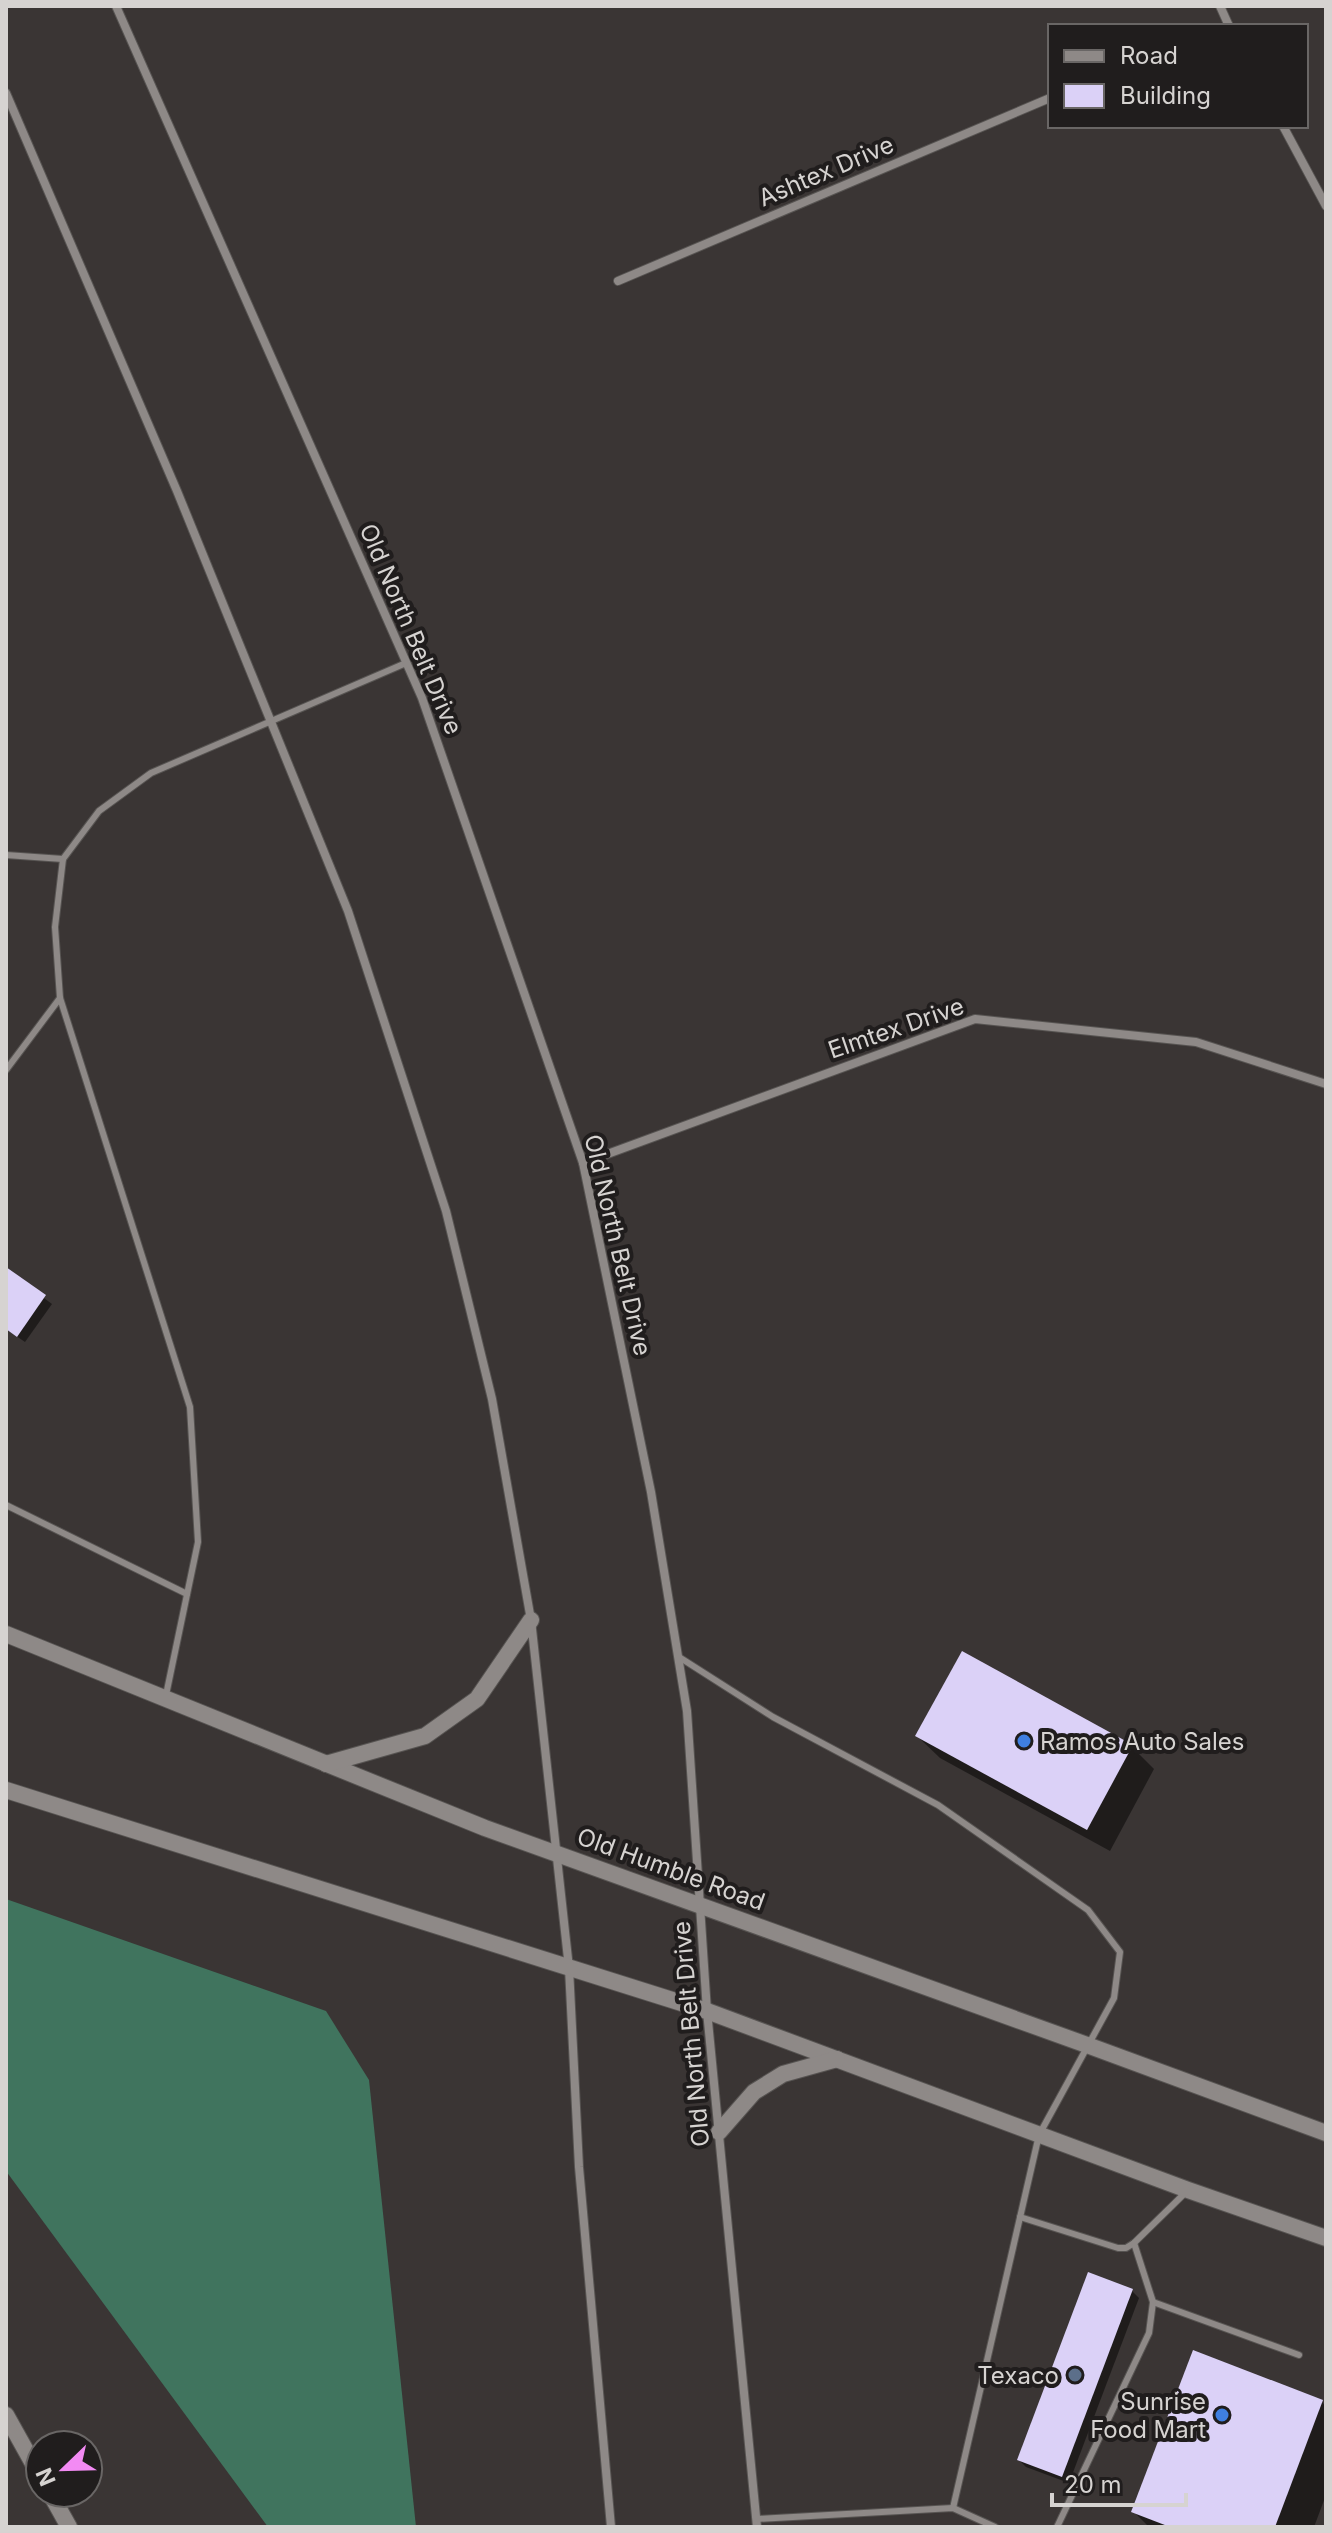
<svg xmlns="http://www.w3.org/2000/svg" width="1332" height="2533" font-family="Inter,sans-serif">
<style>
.forest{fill:#40745e}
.shadow{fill:#0007}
.building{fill:#dbd1f7}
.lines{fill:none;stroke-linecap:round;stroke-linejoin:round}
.lane-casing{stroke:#575452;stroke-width:8}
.street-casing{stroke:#575452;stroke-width:10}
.secondary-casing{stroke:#575452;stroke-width:18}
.lane{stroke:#8e8987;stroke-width:6}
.street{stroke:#8e8987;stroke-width:8}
.secondary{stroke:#8e8987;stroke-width:16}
.shop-dot{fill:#3f7fe0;stroke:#201d1d;stroke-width:3}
.service-dot{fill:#5c6f8a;stroke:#201d1d;stroke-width:3}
.labels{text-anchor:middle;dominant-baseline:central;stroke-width:8;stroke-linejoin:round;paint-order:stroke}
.street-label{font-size:24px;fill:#d6d3d1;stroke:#201d1d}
.poi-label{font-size:24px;fill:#d6d3d1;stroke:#201d1d;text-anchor:end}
</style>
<rect width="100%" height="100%" fill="#3a3534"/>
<polygon class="forest" points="6,1899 326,2011 369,2080 416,2527 268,2527 6,2171"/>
<g class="shadow">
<polygon points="6,1270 52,1304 25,1342 6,1329"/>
<polygon points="917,1736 1132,1747 1154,1769 1110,1851 940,1758"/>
<polygon points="1132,2291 1139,2298 1069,2483 1026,2467 1019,2460"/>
<polygon points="1322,2402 1326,2407 1326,2495 1314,2527 1149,2527 1134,2512"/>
</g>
<g class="building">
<polygon points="6,1267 46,1295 17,1337 6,1329"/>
<polygon points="962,1651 1133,1745 1087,1830 915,1736"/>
<polygon points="1088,2272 1133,2289 1062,2477 1017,2460"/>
<polygon points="1193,2350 1323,2400 1275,2527 1170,2527 1131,2512"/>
</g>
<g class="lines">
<defs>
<g id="lane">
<polyline points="6,855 63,859"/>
<polyline points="6,1070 60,998"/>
<polyline points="6,1505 187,1594"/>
<polyline points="679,1657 773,1717 938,1805 1088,1910 1120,1952 1114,1998 1039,2135 953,2508"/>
<polyline points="166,1695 198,1542 190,1407 60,998 55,927 63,859 99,811 151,773 406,663"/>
<polyline points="1020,2217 1118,2248 1126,2248 1134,2243 1185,2193"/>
<polyline points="1153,2302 1299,2355"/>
<polyline points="756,2519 953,2508 995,2527"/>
<polyline points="1057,2527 1149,2333 1153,2302 1134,2243"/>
</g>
<g id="street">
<polyline points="116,6 422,698 583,1163 651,1492 687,1711 707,2011 757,2527"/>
<polyline points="1220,6 1229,26"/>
<polyline points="6,93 177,491 348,911 446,1211 492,1399 531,1620 569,1968 579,2167 611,2527"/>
<polyline points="1283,126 1326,206"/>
<polyline points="618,281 1050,98"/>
<polyline points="583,1163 975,1019 1196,1042 1326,1084"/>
</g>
<g id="secondary">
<polyline points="6,1634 485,1828 1087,2045 1326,2133"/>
<polyline points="326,1764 425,1736 477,1699 531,1620"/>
<polyline points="6,1790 707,2011 1188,2190 1326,2238"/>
<polyline points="719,2132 754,2092 783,2074 837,2059"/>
<polyline points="6,2415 40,2476"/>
<polyline points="50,2493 69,2527"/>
</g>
</defs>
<use href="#lane" class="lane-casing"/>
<use href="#street" class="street-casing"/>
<use href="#secondary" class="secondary-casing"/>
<use href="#lane" class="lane"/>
<use href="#street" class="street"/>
<use href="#secondary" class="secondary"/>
</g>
<g class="shop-dot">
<circle cx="1024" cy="1741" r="8"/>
<circle cx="1222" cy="2415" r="8"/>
</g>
<circle class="service-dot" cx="1075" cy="2375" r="8"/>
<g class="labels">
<g class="street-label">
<text transform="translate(826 171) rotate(-23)">Ashtex Drive</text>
<text transform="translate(411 629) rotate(67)">Old North Belt Drive</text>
<text transform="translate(896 1028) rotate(-19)">Elmtex Drive</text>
<text transform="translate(618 1245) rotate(77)">Old North Belt Drive</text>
<text transform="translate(671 1869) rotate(20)">Old Humble Road</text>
<text transform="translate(691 2034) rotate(-95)">Old North Belt Drive</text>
</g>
<g class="poi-label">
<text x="1040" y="1741" text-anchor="start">Ramos Auto Sales</text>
<text x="1059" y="2375">Texaco</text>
<text x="1206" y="2401">Sunrise<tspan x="1206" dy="28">Food Mart</tspan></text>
</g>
</g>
<rect width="1332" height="2533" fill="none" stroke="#d6d3d1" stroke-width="16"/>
<rect x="1048" y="24" width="260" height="104" fill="#201d1d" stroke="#696665" stroke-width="2"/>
<rect x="1064" y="50" width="40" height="12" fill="#8e8987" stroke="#696665" stroke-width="2"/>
<text x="1120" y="64" font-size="24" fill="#d6d3d1">Road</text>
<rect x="1064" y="84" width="40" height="24" fill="#dbd1f7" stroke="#696665" stroke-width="2"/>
<text x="1120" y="104" font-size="24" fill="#d6d3d1">Building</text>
<g transform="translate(64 2469) rotate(247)"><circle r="38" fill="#201d1d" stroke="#696665" stroke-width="2"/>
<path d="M0-6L14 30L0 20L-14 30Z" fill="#f28af3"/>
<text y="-12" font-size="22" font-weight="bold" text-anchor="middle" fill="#d6d3d1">N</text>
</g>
<path d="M1052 2493v12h134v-12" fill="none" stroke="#d6d3d1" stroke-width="4"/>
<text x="1064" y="2493" font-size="24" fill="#d6d3d1" stroke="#201d1d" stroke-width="6" paint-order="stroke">20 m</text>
</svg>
